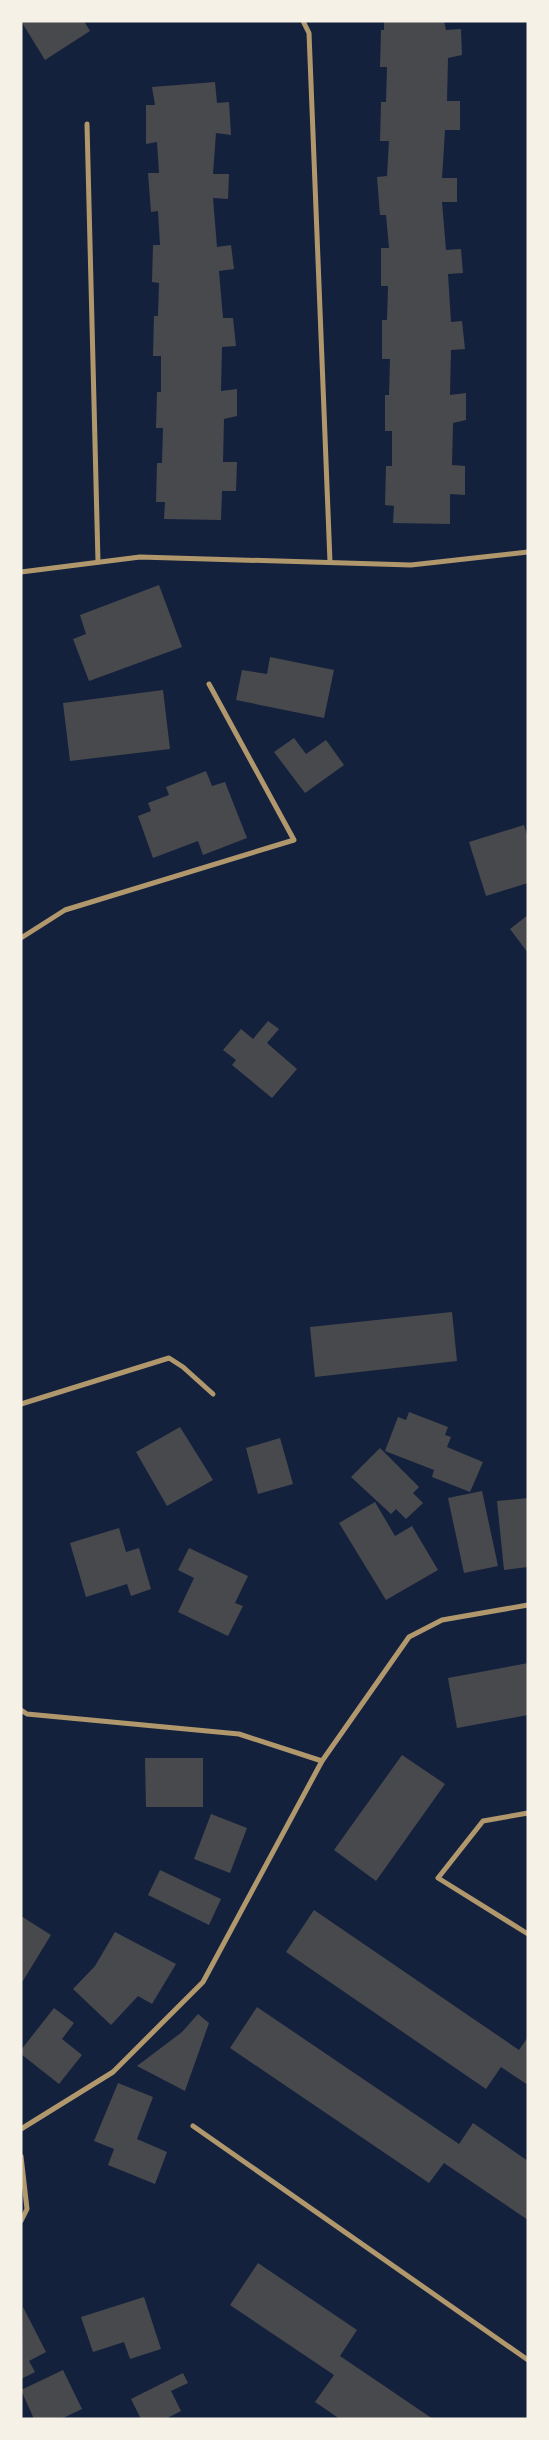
<svg xmlns="http://www.w3.org/2000/svg" width="549" height="2440" font-family="'Titillium Web',sans-serif">
<style>
.building{fill:#48494c}
.lines{fill:none;stroke-linecap:round;stroke-linejoin:round}
.minor{stroke:#b1986c;stroke-width:5}
</style>
<rect width="100%" height="100%" fill="#14213d"/>
<g class="building">
<polygon points="21,21 84,21 90,31 45,60"/>
<polygon points="384,21 444,21 446,30 461,29 462,55 448,58 447,101 460,101 460,130 445,130 442,178 457,178 457,202 442,202 446,250 461,249 463,273 448,274 451,322 462,321 465,349 451,350 450,395 466,393 466,420 453,423 452,465 465,466 465,495 450,494 450,524 393,523 394,506 385,505 386,466 392,466 392,431 385,431 385,395 389,395 390,359 382,359 382,320 387,320 388,286 381,286 381,248 389,248 386,215 380,215 377,177 387,176 389,141 380,141 381,102 386,102 387,67 380,67 381,30 384,30"/>
<polygon points="215,82 217,103 229,102 231,135 216,133 213,174 229,174 228,199 213,198 217,247 231,245 234,269 219,271 223,318 233,318 236,346 222,347 221,391 237,389 237,416 224,419 223,462 237,462 236,491 222,491 221,520 164,519 165,502 156,502 157,463 162,463 163,428 156,428 157,392 161,392 161,356 153,356 154,316 158,316 159,283 152,282 153,245 160,245 158,211 151,212 148,173 159,173 157,142 146,144 146,105 155,105 152,87"/>
<polygon points="159,585 182,647 89,681 73,639 86,634 80,615"/>
<polygon points="270,657 334,670 324,718 236,700 242,670 267,674"/>
<polygon points="163,690 170,749 70,761 63,703"/>
<polygon points="294,738 306,754 326,740 344,765 305,793 274,752"/>
<polygon points="206,771 212,786 225,782 247,838 203,855 198,841 153,858 138,816 151,811 148,803 169,795 166,787"/>
<polygon points="524,825 528,838 528,883 486,896 469,842"/>
<polygon points="528,915 528,953 510,929"/>
<polygon points="268,1021 279,1029 267,1043 297,1069 272,1098 232,1065 236,1060 223,1050 241,1029 253,1039"/>
<polygon points="452,1312 457,1361 315,1377 310,1327"/>
<polygon points="409,1412 448,1427 445,1435 451,1437 447,1447 483,1462 470,1492 432,1477 434,1470 385,1451 398,1417 406,1420"/>
<polygon points="180,1427 213,1480 167,1506 136,1452"/>
<polygon points="280,1438 293,1484 258,1494 246,1448"/>
<polygon points="380,1448 419,1487 413,1493 423,1503 406,1519 396,1509 391,1514 351,1477"/>
<polygon points="482,1491 498,1566 464,1573 448,1498"/>
<polygon points="528,1498 528,1567 504,1570 497,1501"/>
<polygon points="375,1502 395,1536 412,1526 438,1570 386,1600 339,1523"/>
<polygon points="119,1528 126,1552 139,1548 151,1589 131,1596 127,1584 86,1597 70,1543"/>
<polygon points="189,1548 248,1576 235,1603 243,1606 228,1636 178,1612 194,1578 178,1570"/>
<polygon points="528,1663 528,1715 457,1728 448,1678"/>
<polygon points="402,1755 445,1784 376,1881 334,1850"/>
<polygon points="145,1758 203,1758 203,1807 146,1807"/>
<polygon points="211,1814 247,1828 230,1873 194,1859"/>
<polygon points="160,1870 221,1899 209,1925 148,1895"/>
<polygon points="314,1910 519,2050 528,2037 528,2085 501,2067 486,2089 286,1952"/>
<polygon points="21,1916 51,1935 21,1984"/>
<polygon points="115,1932 176,1964 152,2004 138,1996 111,2025 73,1989 95,1966"/>
<polygon points="257,2007 459,2144 473,2123 528,2161 528,2220 444,2163 429,2183 230,2048"/>
<polygon points="54,2008 74,2023 62,2039 82,2055 59,2084 21,2054 21,2050"/>
<polygon points="198,2014 209,2023 185,2091 137,2066 182,2032"/>
<polygon points="118,2083 153,2097 137,2139 167,2152 155,2184 108,2165 114,2149 94,2141"/>
<polygon points="258,2263 357,2330 340,2356 433,2419 340,2419 315,2402 334,2375 230,2305"/>
<polygon points="144,2297 161,2349 130,2359 124,2342 93,2352 81,2317"/>
<polygon points="23,2307 46,2352 29,2361 35,2372 21,2379"/>
<polygon points="63,2370 82,2409 61,2419 34,2419 21,2390"/>
<polygon points="183,2373 188,2383 171,2391 181,2411 165,2419 141,2419 131,2399"/>
</g>
<g class="lines">
<g class="minor">
<polyline points="303,21 309,33 330,562"/>
<polyline points="87,124 98,562"/>
<polyline points="21,572 140,557 411,565 528,552"/>
<polyline points="21,938 65,910 294,840 209,684"/>
<polyline points="21,1404 169,1358 183,1367 213,1394"/>
<polyline points="21,1710 27,1714 239,1734 322,1761"/>
<polyline points="528,1813 483,1821 438,1878 528,1934"/>
<polyline points="193,2126 528,2360"/>
<polyline points="21,2129 113,2072 203,1982 322,1761 409,1637 442,1620 528,1605"/>
<polyline points="21,2156 27,2209 21,2221"/>
</g>
</g>
<rect width="549" height="2440" fill="none" stroke="#f6f1e7" stroke-width="45"/>
</svg>
